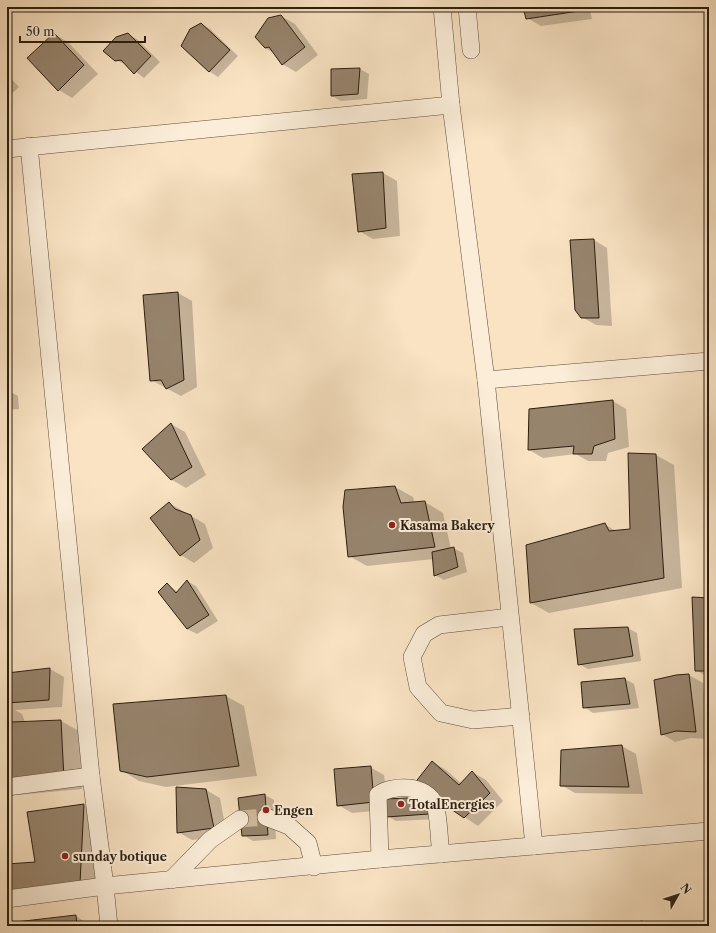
<svg xmlns="http://www.w3.org/2000/svg" width="716" height="933" font-family="'Libre Caslon Text',serif">
<style>
.shadow{fill:#0003}
.building{fill:#97846d;stroke:#2c1d0f}
.lines{fill:none;stroke-linecap:round;stroke-linejoin:round}
.minor-tunnel{stroke:#d0bb9f;stroke-width:17;stroke-dasharray:17 8;stroke-linecap:butt}
.minor-casing{stroke:#5f4e3c;stroke-width:18}
.minor{stroke:#fbedd8;stroke-width:17}
.poi-dot{fill:#8f2418;stroke:#fbedd8;stroke-width:1.5}
.labels{text-anchor:middle;dominant-baseline:central;stroke-width:4;stroke-linejoin:round;paint-order:stroke}
.poi-label{font-size:12px;font-weight:bold;fill:#2c1d0f;stroke:#fbedd8;text-anchor:start}
</style>
<rect width="100%" height="100%" fill="#f9e3c3"/>
<filter id="stains"><feTurbulence type="fractalNoise" baseFrequency=".005" numOctaves="4"/><feColorMatrix values="0 0 0 0 .2 0 0 0 0 .09 0 0 0 0 .02 0 0 0 .5 -.17"/></filter>
<radialGradient id="worn" r=".72"><stop offset=".6" stop-color="#630" stop-opacity="0"/><stop offset="1" stop-color="#630" stop-opacity=".3"/></radialGradient>
<g class="shadow">
<polygon points="524,7 589,7 592,19 541,26 527,18"/>
<polygon points="281,16 295,24 318,55 296,72 282,64 274,53 265,48"/>
<polygon points="201,24 210,29 238,56 218,77 209,71"/>
<polygon points="54,34 68,42 98,74 72,98 59,90"/>
<polygon points="127,34 137,39 160,62 144,78 127,65 116,60"/>
<polygon points="360,69 369,74 367,99 341,101 332,96 332,70"/>
<polygon points="7,74 19,87 7,98"/>
<polygon points="383,173 397,181 400,236 373,239 359,231"/>
<polygon points="594,240 607,248 612,326 596,325 582,317"/>
<polygon points="178,293 192,301 197,387 181,396 151,380"/>
<polygon points="7,390 18,396 19,409 7,410"/>
<polygon points="613,401 626,409 629,447 608,453 606,461 588,461 576,454 543,458 529,450"/>
<polygon points="171,424 185,432 206,475 186,488 172,480 144,449"/>
<polygon points="656,455 674,465 682,588 549,613 531,603 527,546 604,524 616,531 631,530"/>
<polygon points="395,487 413,497 415,503 425,502 443,513 451,549 453,548 463,553 467,572 444,580 435,575 434,559 367,566 349,556"/>
<polygon points="169,503 205,524 213,548 194,563 181,555"/>
<polygon points="187,581 196,586 218,621 197,634 187,629 167,584 178,592"/>
<polygon points="709,599 709,678 696,670"/>
<polygon points="628,628 637,633 641,661 588,669 579,664"/>
<polygon points="50,669 64,677 62,707 15,710 22,714 25,722 61,721 79,731 82,789 7,796 7,674"/>
<polygon points="689,675 703,683 709,739 691,738 675,742 662,734"/>
<polygon points="625,679 634,684 639,708 593,713 584,707"/>
<polygon points="226,696 244,706 257,776 166,787 139,781 121,770"/>
<polygon points="622,746 636,754 643,794 575,793 561,785"/>
<polygon points="433,762 446,770 462,784 472,772 486,780 503,801 478,826 415,784"/>
<polygon points="370,767 384,775 387,800 428,798 438,819 396,821 387,816 386,810 352,813 338,805"/>
<polygon points="206,790 220,798 227,836 192,840 178,832"/>
<polygon points="265,795 274,800 276,839 253,841 243,835"/>
<polygon points="83,805 102,815 98,893 7,865 37,862"/>
<polygon points="76,916 85,922 85,926 7,926 7,924"/>
</g>
<g class="building">
<polygon points="523,7 578,7 579,11 526,19"/>
<polygon points="281,15 305,47 282,65 269,47 265,48 255,37 268,18"/>
<polygon points="201,23 230,50 209,72 181,46 190,29"/>
<polygon points="54,33 84,65 58,91 27,58"/>
<polygon points="128,33 151,56 134,74 121,60 115,61 103,51 116,37"/>
<polygon points="360,68 358,94 331,96 331,69"/>
<polygon points="383,172 386,228 358,232 352,174"/>
<polygon points="594,239 599,318 581,318 575,310 570,240"/>
<polygon points="178,292 184,380 166,389 161,380 150,381 143,295"/>
<polygon points="7,389 9,390 11,404 7,404"/>
<polygon points="613,400 615,439 594,446 592,454 573,454 574,446 528,450 529,409"/>
<polygon points="171,423 192,467 171,480 142,449"/>
<polygon points="628,453 656,454 664,578 530,603 526,545 605,523 609,531 630,529"/>
<polygon points="395,486 401,503 425,501 435,547 348,557 343,507 345,490"/>
<polygon points="169,502 175,509 191,515 200,540 180,556 150,518"/>
<polygon points="454,547 458,567 434,576 432,552"/>
<polygon points="187,580 209,615 187,629 158,592 167,583 176,593"/>
<polygon points="692,597 709,598 709,671 695,671"/>
<polygon points="628,627 633,656 578,665 574,629"/>
<polygon points="50,668 49,700 7,703 7,673"/>
<polygon points="689,674 696,732 676,731 661,735 654,680 676,675"/>
<polygon points="625,678 630,704 583,708 581,682"/>
<polygon points="226,695 239,766 147,777 120,771 113,704"/>
<polygon points="7,710 12,722 61,720 64,779 7,785"/>
<polygon points="622,745 629,787 560,786 561,750"/>
<polygon points="432,761 459,785 472,771 490,793 464,818 414,784"/>
<polygon points="371,766 374,802 337,806 334,769"/>
<polygon points="176,787 206,789 214,828 177,833"/>
<polygon points="265,794 268,835 242,836 238,798"/>
<polygon points="428,797 429,814 386,817 385,799"/>
<polygon points="84,804 80,883 7,891 7,864 35,862 27,812"/>
<polygon points="76,915 77,926 7,926 7,923"/>
<polygon points="642,921 650,926 667,923 668,926 623,926"/>
</g>
<g class="lines">
<polyline class="minor-tunnel" points="240,819 266,817"/>
<defs>
<g id="minor">
<polyline points="442,7 451,105 486,380 534,846"/>
<polyline points="467,7 471,50"/>
<polyline points="29,146 91,776 105,886 109,926"/>
<polyline points="7,149 451,105"/>
<polyline points="486,380 709,361"/>
<polyline points="510,617 439,625 424,634 412,657 418,687 441,713 473,720 521,716"/>
<polyline points="7,787 91,776"/>
<polyline points="266,817 289,826 308,843 314,867"/>
<path d="M380,859L378,795C392,784 427,784 435,805C439,816 439,841 441,854"/>
<polyline points="171,880 210,840 240,819"/>
<polyline points="7,899 105,886 380,859 709,831"/>
</g>
</defs>
<use href="#minor" class="minor-casing"/>
<use href="#minor" class="minor"/>
</g>
<g class="poi-dot">
<circle cx="392" cy="525" r="4"/>
<circle cx="401" cy="804" r="4"/>
<circle cx="266" cy="810" r="4"/>
<circle cx="65" cy="856" r="4"/>
</g>
<g class="labels">
<g class="poi-label">
<text x="400" y="525">Kasama Bakery</text>
<text x="409" y="804">TotalEnergies</text>
<text x="274" y="810">Engen</text>
<text x="73" y="856">sunday botique</text>
</g>
</g>
<rect width="716" height="933" fill="none" stroke="#f9e3c3" stroke-width="24"/>
<rect x="8" y="8" width="700" height="917" fill="none" stroke="#2c1d0f" stroke-width="2"/>
<rect x="12" y="12" width="692" height="909" fill="none" stroke="#2c1d0f"/>
<g transform="translate(678 895) rotate(51)" stroke="#fbedd8" stroke-width="3" paint-order="stroke">
<path d="M0-3L7 15L0 10L-7 15Z" fill="#2c1d0f"/>
<text y="-6" font-size="11" font-weight="bold" text-anchor="middle" fill="#2c1d0f">N</text>
</g>
<path d="M20 36v6h125v-6" fill="none" stroke="#2c1d0f" stroke-width="2"/>
<text x="26" y="36" font-size="12" fill="#2c1d0f" stroke="#fbedd8" stroke-width="3" paint-order="stroke">50 m</text>
<rect width="100%" height="100%" filter="url(#stains)"/>
<rect width="100%" height="100%" fill="url(#worn)"/>
</svg>
